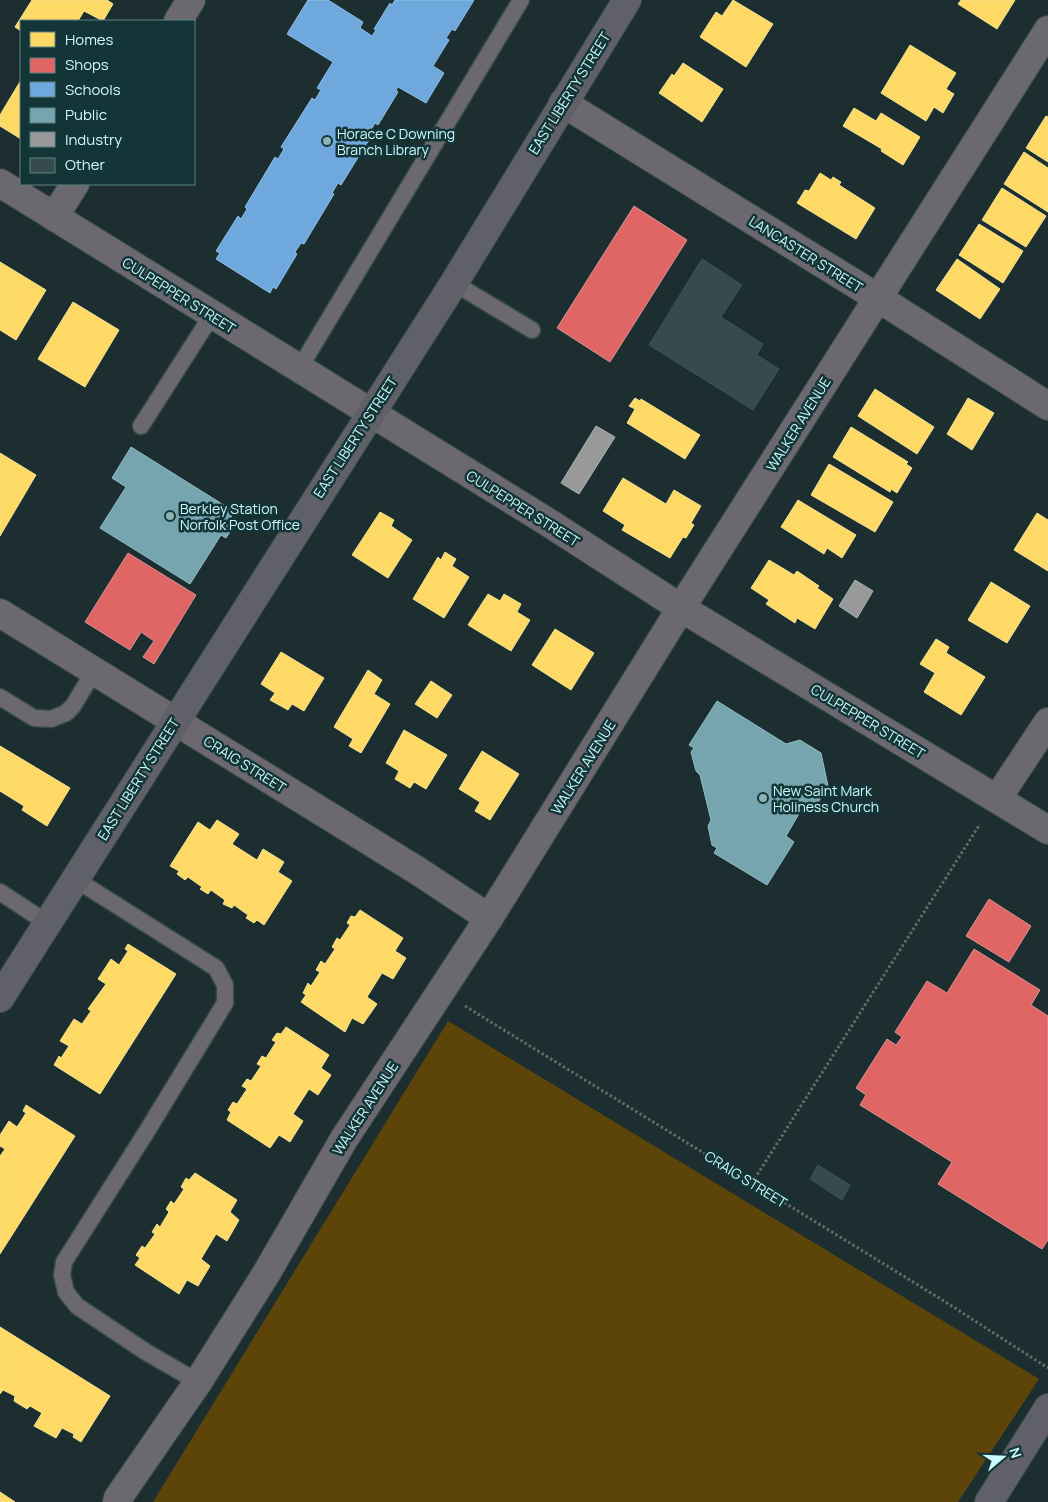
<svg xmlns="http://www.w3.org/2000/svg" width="1048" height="1502" font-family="Manrope,sans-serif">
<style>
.green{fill:#5d450a}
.homes{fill:#ffd966;stroke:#efe393}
.shops{fill:#e06666;stroke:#da9293}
.schools{fill:#6fa8dc;stroke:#8bc1e6}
.public{fill:#76a5af;stroke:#90bec6}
.industry{fill:#999;stroke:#a8b6b7}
.building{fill:#364c4c;stroke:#3a5453}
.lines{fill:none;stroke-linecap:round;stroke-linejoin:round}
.lane-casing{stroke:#36494a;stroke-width:19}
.street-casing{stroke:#36494a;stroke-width:30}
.secondary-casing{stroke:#36494a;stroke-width:30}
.path{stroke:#65696d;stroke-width:3;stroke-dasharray:2.5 2.5;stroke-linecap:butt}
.lane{stroke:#6b6870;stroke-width:16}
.street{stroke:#6b6870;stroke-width:28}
.secondary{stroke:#606168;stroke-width:28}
.poi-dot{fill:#8eb3b5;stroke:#143537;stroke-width:2}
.labels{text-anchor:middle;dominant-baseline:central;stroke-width:5;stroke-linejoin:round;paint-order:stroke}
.street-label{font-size:14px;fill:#cbfafd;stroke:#143537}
.poi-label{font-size:14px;fill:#cbfafd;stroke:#143537;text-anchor:start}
</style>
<rect width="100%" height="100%" fill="#1c2e2f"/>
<polygon class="green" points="448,1021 1039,1379 958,1502 153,1502"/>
<g class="homes">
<polygon points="32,0 107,0 113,4 103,21 84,11 78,21 21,21 21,31 15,27"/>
<polygon points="733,0 773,24 746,67 700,37 716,12 722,16"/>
<polygon points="961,0 1015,0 997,29 958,4"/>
<polygon points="910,45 956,73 946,89 954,94 943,113 934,107 926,121 881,93"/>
<polygon points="683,63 723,89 702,122 659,93 672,74 674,76"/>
<polygon points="21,80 21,139 0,126 0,115"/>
<polygon points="854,108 876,121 881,113 920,137 903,165 881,151 882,149 843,126"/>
<polygon points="1046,116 1048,117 1048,162 1026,148"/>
<polygon points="1024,152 1048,168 1048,212 1004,184"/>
<polygon points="820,173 831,180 833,177 841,182 839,185 875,208 856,239 797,203 805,190 809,191"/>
<polygon points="1002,188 1046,216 1026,247 982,220"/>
<polygon points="979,224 1023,251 1003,283 959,255"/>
<polygon points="957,259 1000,289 980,319 936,290"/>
<polygon points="0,262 46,290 16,340 0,330"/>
<polygon points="73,302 119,330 85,387 38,359"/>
<polygon points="875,389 934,427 917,454 858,416"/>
<polygon points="635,398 640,401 641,399 700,435 685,459 627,423 635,409 629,406"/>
<polygon points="968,398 994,413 972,450 947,434"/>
<polygon points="851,427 908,462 906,464 912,468 897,493 891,489 890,492 833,457"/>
<polygon points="0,453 36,475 0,536"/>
<polygon points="829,464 893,502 875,532 811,495"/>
<polygon points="623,478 666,504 674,490 701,506 691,523 694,525 686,538 683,537 670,558 622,530 625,525 603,511"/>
<polygon points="798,500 856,535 842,558 827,548 824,554 781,527"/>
<polygon points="380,512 394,520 391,526 412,540 388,578 352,555"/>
<polygon points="1037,513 1048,520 1048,571 1014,550"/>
<polygon points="445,552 456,559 452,566 469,577 444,618 413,599 438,557 441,560"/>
<polygon points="769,560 794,575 797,571 819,586 817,588 833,599 815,629 797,618 795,623 766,604 769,600 751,588"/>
<polygon points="991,582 1030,606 1007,643 968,620"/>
<polygon points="488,594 500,601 504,594 521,604 517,612 530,620 511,651 468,625"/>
<polygon points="555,629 594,653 571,690 532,665"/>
<polygon points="936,639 949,647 946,653 985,677 961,715 924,692 935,673 920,664"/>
<polygon points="281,652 324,678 304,711 292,704 288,710 270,700 275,693 261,684"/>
<polygon points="368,670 382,680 374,694 390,704 361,753 349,746 353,739 334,727"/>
<polygon points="431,681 452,695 437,718 415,704"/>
<polygon points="404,730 447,755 426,789 414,782 410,788 395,779 399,771 386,763"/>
<polygon points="0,746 70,788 47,826 22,810 24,806 0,791"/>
<polygon points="482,751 519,774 490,820 475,811 480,802 459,789"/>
<polygon points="217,820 239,834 232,844 257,860 263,849 284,862 278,872 292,881 264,925 257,920 254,923 246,918 248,915 234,905 232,908 223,904 225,900 211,890 208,894 200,889 202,887 188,877 185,880 177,874 179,871 170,866 198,822 210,830"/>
<polygon points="360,910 403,938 395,951 406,958 393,979 382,973 367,997 377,1004 363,1024 352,1018 345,1032 301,1002 306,995 303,993 308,983 311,986 320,972 316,970 321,961 325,964 335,949 332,947 337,938 340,940 350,925 347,923 351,916 355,917"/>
<polygon points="128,944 176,974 100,1094 54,1065 59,1056 61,1058 69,1046 60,1041 74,1019 82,1024 91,1011 88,1009 106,984 98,979 111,959 119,965 128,951 125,949"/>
<polygon points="286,1027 329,1055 321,1068 331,1075 318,1095 309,1089 293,1114 303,1121 290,1142 279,1135 270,1148 227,1120 231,1112 228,1110 233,1102 237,1104 247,1089 242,1086 247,1079 251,1081 261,1066 257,1064 262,1056 266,1058 276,1042 272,1040 277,1033 281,1034"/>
<polygon points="26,1105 75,1136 0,1254 0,1156 5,1149 0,1146 0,1135 9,1121 17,1127 26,1113 23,1111"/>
<polygon points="195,1173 237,1200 230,1212 239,1220 227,1241 216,1234 201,1259 210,1266 198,1286 187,1280 179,1294 135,1265 140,1258 136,1255 142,1246 145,1248 155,1234 152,1232 157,1224 160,1227 169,1212 166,1209 171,1201 174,1204 184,1189 181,1187 186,1178 189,1180"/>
<polygon points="0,1327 110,1396 81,1442 73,1437 74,1434 62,1428 56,1438 34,1426 42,1413 30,1406 27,1409 14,1401 15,1396 3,1390 0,1394"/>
<polygon points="0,1492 15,1502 0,1502"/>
</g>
<g class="shops">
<polygon points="634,206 687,240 610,362 557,328"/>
<polygon points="128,553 196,595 154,664 143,657 154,641 141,632 130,650 85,622"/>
<polygon points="989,899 1031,926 1009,962 966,936"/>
<polygon points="974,949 1040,990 1031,1005 1048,1016 1048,1240 1042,1249 938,1184 952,1162 860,1105 866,1095 856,1088 887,1039 896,1045 902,1037 895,1032 927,981 947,993"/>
</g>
<polygon class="schools" points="308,0 328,0 363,22 360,28 372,36 376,30 374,29 390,3 392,5 395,0 474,0 455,31 452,29 446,38 449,40 433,66 444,73 426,103 398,87 396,90 398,92 378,125 375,123 369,133 372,135 341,185 338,183 332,193 334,194 304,244 301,243 295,252 297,254 276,289 273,287 270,293 216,259 220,253 216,251 238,216 241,219 247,209 245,207 275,157 278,159 284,149 281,147 312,98 315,100 321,90 317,88 333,62 287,34"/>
<g class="public">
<polygon points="131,447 235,512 229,520 235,524 226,538 221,535 190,584 100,528 126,487 112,478"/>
<polygon points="717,701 786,744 800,740 821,753 828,786 814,809 800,812 786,836 794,842 767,885 714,853 717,848 712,845 708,826 711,820 700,775 696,771 691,752 694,748 689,745"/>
</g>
<g class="industry">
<polygon points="596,426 615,437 579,494 561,483"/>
<polygon points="855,580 873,591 857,618 839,606"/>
</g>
<g class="building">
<polygon points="702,259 742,285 721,317 763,344 757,355 779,369 753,410 649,345"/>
<polygon points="818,1165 850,1185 842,1200 810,1179"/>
</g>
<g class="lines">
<defs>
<g id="lane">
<polyline points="454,283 532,330"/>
<polyline points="299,369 521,0"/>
<polyline points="141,426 212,315"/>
<polyline points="0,697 34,718 51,719 66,713 73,706 94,671"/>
<polyline points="75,879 216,968 225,985 225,1003 147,1131 64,1262 62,1275 66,1292 77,1306 146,1352 198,1382"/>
<polyline points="0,892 47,923"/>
</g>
<g id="street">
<polyline points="178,21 191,0"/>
<polyline points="563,103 878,298 1048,406"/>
<polyline points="0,183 546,521 681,608 1048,830"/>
<polyline points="54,217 75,184"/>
<polyline points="0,613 418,871 489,918"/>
<polyline points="997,799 1048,722"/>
<polyline points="117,1502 118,1498 198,1382 266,1274 344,1139 489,918 681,608 1048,30"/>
</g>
<g id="secondary">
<polyline points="0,998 454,283 627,0"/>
<polyline points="989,1502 1048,1408"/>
</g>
</defs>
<use href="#lane" class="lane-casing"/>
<use href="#street" class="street-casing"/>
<use href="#secondary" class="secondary-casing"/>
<g class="path">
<polyline points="465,1006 944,1301 1048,1368"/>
<polyline points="752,1183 980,824"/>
</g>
<use href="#lane" class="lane"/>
<use href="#street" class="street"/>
<use href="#secondary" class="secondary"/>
</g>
<g class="poi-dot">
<circle cx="327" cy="141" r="5"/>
<circle cx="170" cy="516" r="5"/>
<circle cx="763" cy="798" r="5"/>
</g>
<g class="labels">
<g class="street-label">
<text transform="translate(569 93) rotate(-58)">EAST LIBERTY STREET</text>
<text transform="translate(806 254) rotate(32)">LANCASTER STREET</text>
<text transform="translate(179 295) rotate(32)">CULPEPPER STREET</text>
<text transform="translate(798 424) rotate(-58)">WALKER AVENUE</text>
<text transform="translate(355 437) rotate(-57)">EAST LIBERTY STREET</text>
<text transform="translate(523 508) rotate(32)">CULPEPPER STREET</text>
<text transform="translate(868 721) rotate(31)">CULPEPPER STREET</text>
<text transform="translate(245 764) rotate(32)">CRAIG STREET</text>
<text transform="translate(583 767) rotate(-58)">WALKER AVENUE</text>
<text transform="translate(138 779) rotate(-58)">EAST LIBERTY STREET</text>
<text transform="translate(365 1108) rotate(-57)">WALKER AVENUE</text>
<text transform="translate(746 1179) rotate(32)">CRAIG STREET</text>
</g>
<g class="poi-label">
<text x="337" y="133">Horace C Downing<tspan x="337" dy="16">Branch Library</tspan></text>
<text x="180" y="508">Berkley Station<tspan x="180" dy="16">Norfolk Post Office</tspan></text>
<text x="773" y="790">New Saint Mark<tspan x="773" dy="16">Holiness Church</tspan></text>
</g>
</g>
<rect x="20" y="20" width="175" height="165" fill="#143537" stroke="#5d8486"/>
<rect x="30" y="32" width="25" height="15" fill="#ffd966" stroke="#5d8486"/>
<text x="65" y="45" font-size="15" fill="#cbfafd">Homes</text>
<rect x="30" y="58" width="25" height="15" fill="#e06666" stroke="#5d8486"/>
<text x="65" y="70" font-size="15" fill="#cbfafd">Shops</text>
<rect x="30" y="82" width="25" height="15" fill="#6fa8dc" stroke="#5d8486"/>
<text x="65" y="95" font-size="15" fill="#cbfafd">Schools</text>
<rect x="30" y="108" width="25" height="15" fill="#76a5af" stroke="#5d8486"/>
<text x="65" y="120" font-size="15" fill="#cbfafd">Public</text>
<rect x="30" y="132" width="25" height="15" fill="#999999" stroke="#5d8486"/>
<text x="65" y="145" font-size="15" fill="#cbfafd">Industry</text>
<rect x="30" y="158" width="25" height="15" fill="#364c4c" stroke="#5d8486"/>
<text x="65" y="170" font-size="15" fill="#cbfafd">Other</text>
<g transform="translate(1003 1457) rotate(71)" stroke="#143537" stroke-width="4" paint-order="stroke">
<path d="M0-4L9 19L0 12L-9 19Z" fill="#cbfafd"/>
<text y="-8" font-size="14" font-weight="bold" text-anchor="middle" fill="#cbfafd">N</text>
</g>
</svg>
